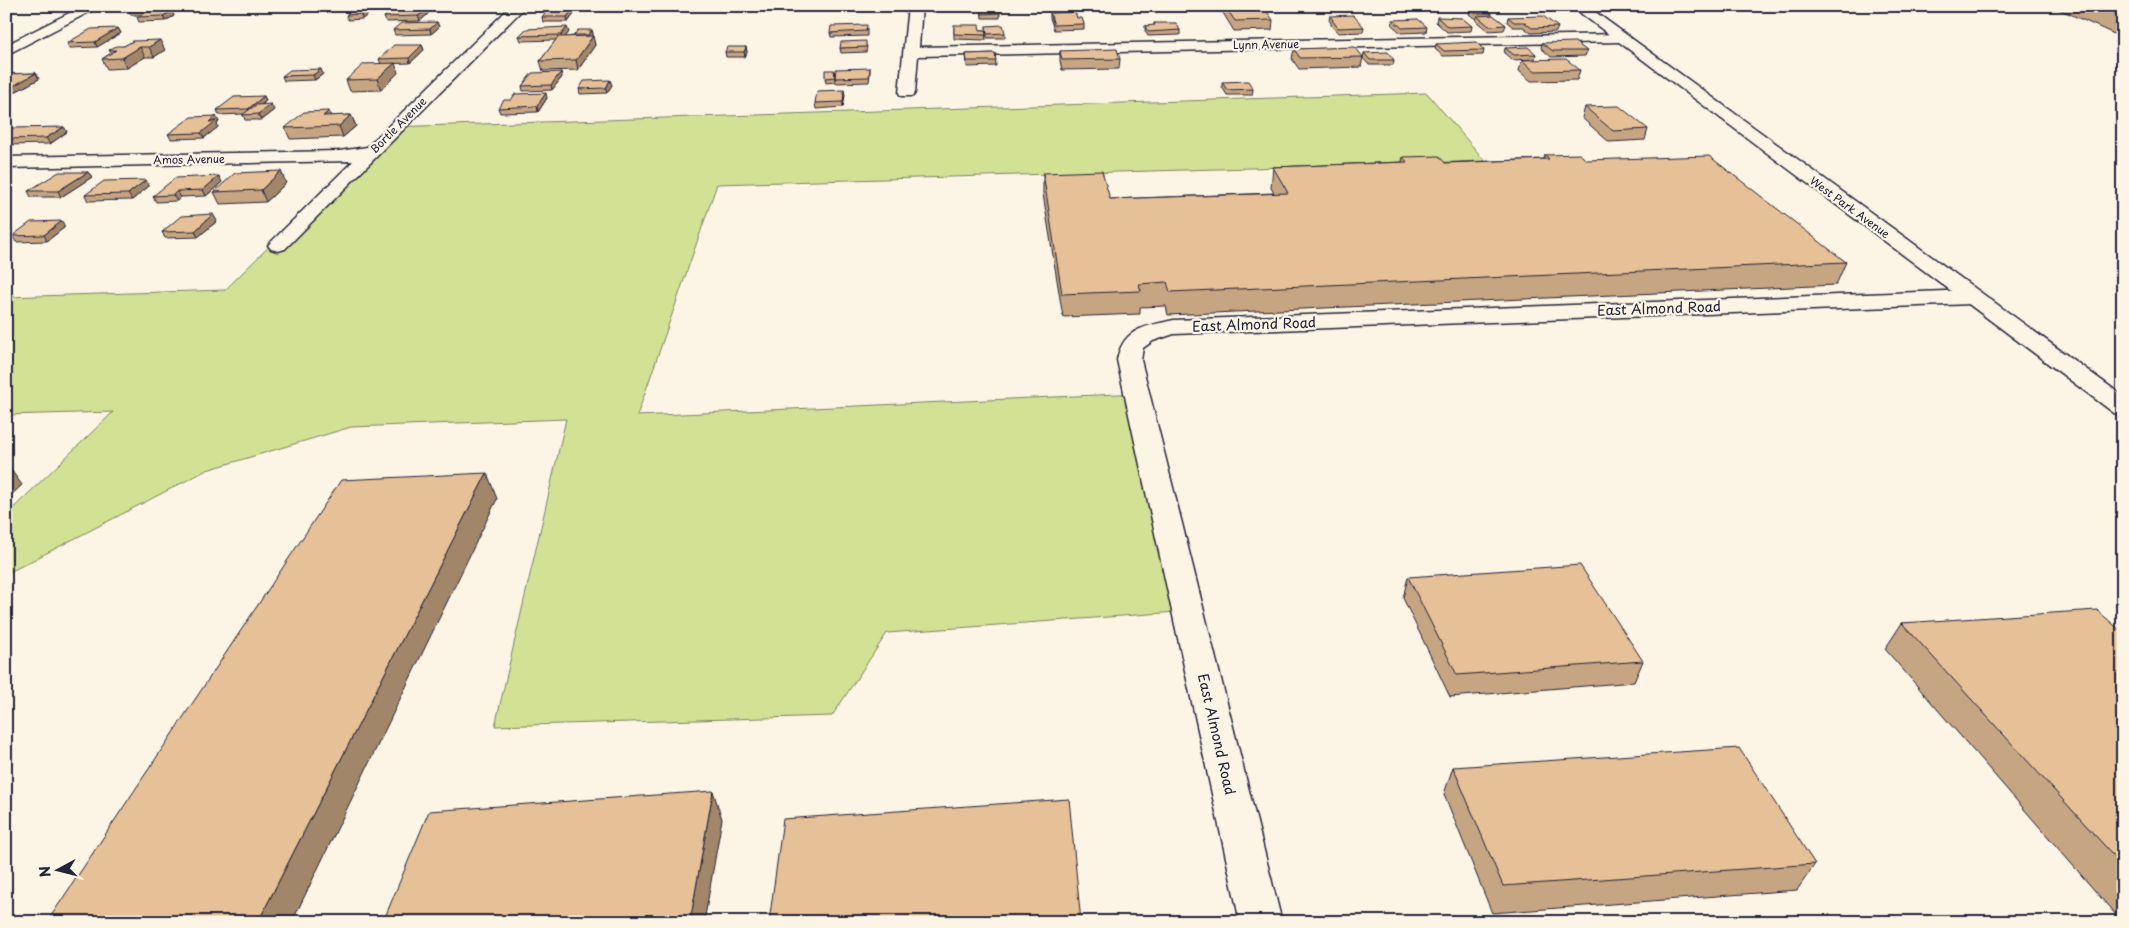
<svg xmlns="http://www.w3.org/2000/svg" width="2129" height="928" font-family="'Playpen Sans',sans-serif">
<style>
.green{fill:#d3e195;stroke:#7a8268}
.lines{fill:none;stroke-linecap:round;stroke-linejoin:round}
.street-casing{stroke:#22223b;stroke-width:3}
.secondary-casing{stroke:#22223b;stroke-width:3}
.street{fill:#fcf5e5;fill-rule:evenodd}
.secondary{fill:#fcf5e5;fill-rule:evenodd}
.wall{fill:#c6a582;stroke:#22223b}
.shaded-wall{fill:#a1866a;stroke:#22223b}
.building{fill:#e6c097;stroke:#22223b}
.labels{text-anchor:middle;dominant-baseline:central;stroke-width:4.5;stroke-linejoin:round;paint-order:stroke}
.far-street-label{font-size:11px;fill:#22223b;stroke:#fcf5e5}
.street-label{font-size:14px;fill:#22223b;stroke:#fcf5e5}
</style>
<rect width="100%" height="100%" fill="#fcf5e5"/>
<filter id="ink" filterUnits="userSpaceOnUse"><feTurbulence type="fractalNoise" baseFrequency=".02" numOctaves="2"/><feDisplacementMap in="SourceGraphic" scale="10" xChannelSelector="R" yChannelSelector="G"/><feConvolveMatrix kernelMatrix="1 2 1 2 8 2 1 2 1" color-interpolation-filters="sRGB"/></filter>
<g filter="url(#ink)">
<polygon class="green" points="1427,93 1485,161 717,184 637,416 1141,393 1191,611 887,633 832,716 495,726 566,419 351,427 207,470 6,574 6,515 113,412 6,415 6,297 225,290 390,127"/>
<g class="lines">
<defs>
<g id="street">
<polygon points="83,6 101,6 6,55 6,45"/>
<polygon points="511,6 526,6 285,249 278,251 271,249 268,245 353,161 6,168 6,157 339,151 367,147"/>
<polygon points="908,6 922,6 919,47 1621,34 1626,35 1628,38 1626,41 1621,42 918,56 915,93 913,96 901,96 899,93"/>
<path d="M1972,290L1980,292L1983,297L1980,302L1972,304L1174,334L1153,341L1143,348L1141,360L1282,922H1240L1117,360C1123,328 1146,326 1174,320Z"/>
</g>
<polygon id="secondary" points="1571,6 1587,6 2123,396 2123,416 2114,413"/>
</defs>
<use href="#street" class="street-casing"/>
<use href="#secondary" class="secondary-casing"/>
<use href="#street" class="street"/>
<use href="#secondary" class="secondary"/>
</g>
<g class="wall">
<polygon points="138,6 172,6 164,11 172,11 174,16 165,21 139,22 137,17 141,15 131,15 129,11"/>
<polygon points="363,6 398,6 395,9 365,10"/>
<polygon points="551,6 576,6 577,10 568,22 543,22 542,17"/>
<polygon points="839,6 877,6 877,8 839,9"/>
<polygon points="1223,6 1248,6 1251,10 1273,20 1272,30 1234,31 1223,13"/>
<polygon points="1418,6 1446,6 1445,8 1421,9"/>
<polygon points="2052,6 2123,6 2123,38"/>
<polygon points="981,7 1000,13 1000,18 982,18"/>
<polygon points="428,9 429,13 420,21 386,22 384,17"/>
<polygon points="1470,9 1492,13 1491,15 1506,25 1504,30 1488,31 1476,21 1477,18 1474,18 1469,14"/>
<polygon points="351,11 368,15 362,19 348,20 346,15"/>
<polygon points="1050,13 1077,18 1084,24 1084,29 1054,30 1050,18"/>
<polygon points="1330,16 1364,27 1363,32 1338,33 1331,25 1331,23 1329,20"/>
<polygon points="1437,17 1472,26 1471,31 1447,32 1436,22"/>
<polygon points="1508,17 1558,27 1556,32 1531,33 1523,27 1513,27 1507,22"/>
<polygon points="1393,20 1427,27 1426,32 1401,33 1392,25"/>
<polygon points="437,22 439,27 431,34 395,35 393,30"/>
<polygon points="1154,23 1180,30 1180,35 1148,36 1145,31 1145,26 1154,26"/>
<polygon points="954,25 980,30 985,30 986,40 954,39"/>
<polygon points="986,26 1005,33 1005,38 987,38"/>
<polygon points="118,28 121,33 97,47 69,48 67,43"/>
<polygon points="867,29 867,36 831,37 830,33"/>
<polygon points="592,30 593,34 592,36 595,45 578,70 543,71 540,61 556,40 521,41 519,36 569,32 565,37 574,36 574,35"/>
<polygon points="133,41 165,50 154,57 145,57 127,68 107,69 102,59 111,53 109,50 124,46"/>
<polygon points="1542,43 1587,51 1585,56 1551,57 1541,48"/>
<polygon points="1436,44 1484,50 1483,55 1443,56 1435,49"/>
<polygon points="422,45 424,50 410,63 381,64 379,59"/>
<polygon points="867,46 866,52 841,53 840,48"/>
<polygon points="746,47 747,52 745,57 726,57 725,52"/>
<polygon points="1505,48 1536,54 1535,59 1513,60 1504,53"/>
<polygon points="1294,49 1363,57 1361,67 1299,69 1292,59"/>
<polygon points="1060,51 1120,59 1119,69 1062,70 1060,61"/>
<polygon points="995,53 996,66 967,67 966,54"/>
<polygon points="1364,53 1394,60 1393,65 1369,65 1363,58"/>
<polygon points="1522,60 1580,70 1577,80 1531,81 1519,71"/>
<polygon points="870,68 870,74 869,82 836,83 835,78"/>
<polygon points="834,70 835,82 826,83 825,78"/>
<polygon points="561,72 562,77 552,90 523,91 522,86"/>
<polygon points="36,73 39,79 11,94 6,95 6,74"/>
<polygon points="398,73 381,90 350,91 346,80"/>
<polygon points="323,74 315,80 284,81 282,76"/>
<polygon points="1222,82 1253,89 1252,95 1227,95 1222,87"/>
<polygon points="612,85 607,93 580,94 579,89"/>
<polygon points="845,95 843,107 816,109 815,103"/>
<polygon points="264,96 266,101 262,105 274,110 261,120 245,120 243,114 219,115 217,110"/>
<polygon points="547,98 538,112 500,113 498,108"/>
<polygon points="1585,107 1648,129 1645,140 1609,142 1582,118"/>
<polygon points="351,115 356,126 343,137 290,139 285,128 330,116"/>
<polygon points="216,116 219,122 217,123 218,127 204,138 171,139 168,134"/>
<polygon points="64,127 67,132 50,144 6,145 6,132"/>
<polygon points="1545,155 1586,160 1846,262 1836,285 1168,315 1166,306 1140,307 1140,314 1063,317 1043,194 1043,173 1110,199 1274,193 1271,188 1273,167 1402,162 1403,157 1445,163 1544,159"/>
<polygon points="88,172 92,177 61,197 31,197 28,191"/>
<polygon points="146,180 149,186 132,200 88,201 85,195"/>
<polygon points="222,182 206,196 181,197 177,201 156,202 153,196"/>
<polygon points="286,183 266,202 220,204 214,192"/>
<polygon points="217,221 198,237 165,238 162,232"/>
<polygon points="65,227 47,241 16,242 12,236"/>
<polygon points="1408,577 1643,661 1634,682 1450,697 1403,598"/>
<polygon points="1902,623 2123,633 2123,922 2122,922 1885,649"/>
<polygon points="1453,767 1815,864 1797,890 1492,913 1444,794"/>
</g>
<g class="shaded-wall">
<polygon points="6,6 15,6 6,11"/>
<polygon points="162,6 172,6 158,15 156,10"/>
<polygon points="575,6 576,6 577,10 568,22 567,17"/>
<polygon points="428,9 429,13 420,21 418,16"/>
<polygon points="366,10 368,15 362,19 361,14"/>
<polygon points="172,11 174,16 165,21 163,16"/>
<polygon points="437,22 439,27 431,34 430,29"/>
<polygon points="567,27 569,32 563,40 561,35"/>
<polygon points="118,28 121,33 97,47 95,42"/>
<polygon points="592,30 593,34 589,40 588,35"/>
<polygon points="593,36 595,45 578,70 576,60"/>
<polygon points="160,40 165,50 154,57 149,47"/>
<polygon points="422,45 424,50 410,63 409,58"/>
<polygon points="140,47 145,57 127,68 122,58"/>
<polygon points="746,47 747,52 745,57 744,52"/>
<polygon points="395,63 398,73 381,90 377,79"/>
<polygon points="321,69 323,74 315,80 313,75"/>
<polygon points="561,72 562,77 552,90 551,85"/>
<polygon points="36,73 39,79 11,94 8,89"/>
<polygon points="610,80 612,85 607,93 606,88"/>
<polygon points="844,90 845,95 843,107 843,102"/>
<polygon points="546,93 547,98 538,112 537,106"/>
<polygon points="8,96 12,101 6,104 6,97"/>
<polygon points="264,96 266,101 250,114 248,109"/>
<polygon points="271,104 274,110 261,120 258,114"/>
<polygon points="329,111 333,122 323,116"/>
<polygon points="351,115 356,126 343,137 339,126"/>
<polygon points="216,116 219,122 217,123 218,127 204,138 201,133 209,122"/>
<polygon points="64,127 67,132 50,144 46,138"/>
<polygon points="281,171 286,183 266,202 261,190"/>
<polygon points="88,172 92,177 61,197 58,191"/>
<polygon points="219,176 222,182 206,196 203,190"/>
<polygon points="146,180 149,186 132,200 128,194"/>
<polygon points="9,186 13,192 6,196 6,188"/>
<polygon points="177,191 181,197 177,201 173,195"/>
<polygon points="213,214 217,221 198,237 195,231"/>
<polygon points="62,221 65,227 47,241 44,235"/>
<polygon points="6,463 22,485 6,500"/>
<polygon points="487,473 497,499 292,922 258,922"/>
<polygon points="713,791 722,819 704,922 690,922"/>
</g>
<g class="building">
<polygon points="138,6 162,6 156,10 129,11"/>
<polygon points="551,6 575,6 567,17 542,17"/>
<polygon points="1225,6 1248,6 1251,10 1265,9 1273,20 1235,21"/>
<polygon points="2098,6 2123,6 2123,17"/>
<polygon points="981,7 999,7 1000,13 982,14"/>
<polygon points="1486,8 1492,13 1475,13 1470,9"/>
<polygon points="394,9 428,9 418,16 384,17"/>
<polygon points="366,10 361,14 346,15 351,11"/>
<polygon points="172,11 163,16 137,17 147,12"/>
<polygon points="1075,12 1077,18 1082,18 1084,24 1054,25 1050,13"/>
<polygon points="1353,15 1364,27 1338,28 1332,20 1333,20 1330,16"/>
<polygon points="1493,15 1506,25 1489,26 1477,16"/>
<polygon points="1543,16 1558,27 1532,28 1524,22 1514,22 1508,17"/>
<polygon points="1437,17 1462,18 1472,26 1448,27"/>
<polygon points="1418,19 1427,27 1402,28 1393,20"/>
<polygon points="437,22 430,29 393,30 401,23"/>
<polygon points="1154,23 1176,23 1180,30 1148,32 1145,26 1155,25"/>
<polygon points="867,25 866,31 830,33 831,26"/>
<polygon points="954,25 979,25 980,30 985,30 986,35 954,34"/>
<polygon points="1003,25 1005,33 987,34 986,26"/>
<polygon points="567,27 561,35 519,36 526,29"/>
<polygon points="118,28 95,42 67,43 91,29"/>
<polygon points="578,30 592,30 588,35 574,35"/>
<polygon points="593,36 576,60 540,61 558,37"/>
<polygon points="160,40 149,47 140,47 122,58 102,59 116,50 109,50 116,46 124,46 133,41"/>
<polygon points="866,41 866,47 840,48 841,42"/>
<polygon points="1476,42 1484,50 1444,51 1436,44"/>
<polygon points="1575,42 1587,51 1553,51 1542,43"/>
<polygon points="394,45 422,45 409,58 379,59"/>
<polygon points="727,47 746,47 744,52 725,52"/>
<polygon points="1355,47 1363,57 1300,58 1294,49"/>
<polygon points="1528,47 1536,54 1514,55 1505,48"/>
<polygon points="1117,49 1120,59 1062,60 1060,51"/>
<polygon points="1388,52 1394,60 1370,60 1364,53"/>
<polygon points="995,53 996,61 967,61 966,54"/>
<polygon points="1566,59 1580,70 1534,71 1522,60"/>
<polygon points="395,63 377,79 346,80 364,64"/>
<polygon points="870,68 869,77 835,78 836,69"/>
<polygon points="321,69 313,75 282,76 290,70"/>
<polygon points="825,70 834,70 835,77 825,78"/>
<polygon points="561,72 551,85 522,86 532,73"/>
<polygon points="36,73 8,89 6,89 6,74"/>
<polygon points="610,80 606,88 579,89 584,81"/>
<polygon points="1248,81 1253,89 1227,90 1222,82"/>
<polygon points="844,90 843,102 815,103 817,91"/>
<polygon points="546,93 537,106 498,108 504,100 511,100 515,94"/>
<polygon points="264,96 248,109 217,110 234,97"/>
<polygon points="271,104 258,114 242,115 256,105"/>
<polygon points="1619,106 1648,129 1613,131 1585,107"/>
<polygon points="329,111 323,116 351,115 339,126 285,128 304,112"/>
<polygon points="216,116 209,122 216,121 201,133 168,134 191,117"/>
<polygon points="64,127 46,138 6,139 6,132 13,128"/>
<polygon points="1580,154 1586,160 1709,156 1846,262 1170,292 1167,282 1139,284 1141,291 1062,294 1043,173 1102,171 1110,199 1288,193 1273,167 1407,162 1403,157 1439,156 1445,163 1549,159 1545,155"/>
<polygon points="281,171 261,190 214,192 235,173"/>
<polygon points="59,172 88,172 58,191 28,191"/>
<polygon points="219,176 203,190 177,191 173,195 153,196 175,178"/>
<polygon points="146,180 128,194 85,195 104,181"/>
<polygon points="213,214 195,231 162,232 181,216"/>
<polygon points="62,221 44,235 12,236 31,222"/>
<polygon points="487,473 258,922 47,922 341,480"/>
<polygon points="1580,565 1643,661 1457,675 1408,577"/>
<polygon points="2097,610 2123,633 2123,866 1902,623"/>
<polygon points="1739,748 1815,864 1503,886 1453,767"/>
<polygon points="713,791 690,922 383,922 429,811"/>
<polygon points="1069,799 1081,922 769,922 783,819"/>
</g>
</g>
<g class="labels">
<g class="far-street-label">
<text transform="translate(1266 44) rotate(-1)">Lynn Avenue</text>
<text transform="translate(398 125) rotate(-45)">Bortle Avenue</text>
<text transform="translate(189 159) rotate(-1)">Amos Avenue</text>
<text transform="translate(1850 207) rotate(36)">West Park Avenue</text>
</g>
<g class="street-label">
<text transform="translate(1659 308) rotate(-2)">East Almond Road</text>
<text transform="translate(1254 324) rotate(-2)">East Almond Road</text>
<text transform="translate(1217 734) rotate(77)">East Almond Road</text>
</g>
</g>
<rect width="2129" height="928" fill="none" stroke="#fcf5e5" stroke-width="25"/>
<rect x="12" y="12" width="2104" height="903" fill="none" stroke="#22223b" stroke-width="2" filter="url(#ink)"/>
<g transform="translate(58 870) rotate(263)" stroke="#fcf5e5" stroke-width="4" paint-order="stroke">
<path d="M0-4L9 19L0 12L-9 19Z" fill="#22223b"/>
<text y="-8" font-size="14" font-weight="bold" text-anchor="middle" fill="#22223b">N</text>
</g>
</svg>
